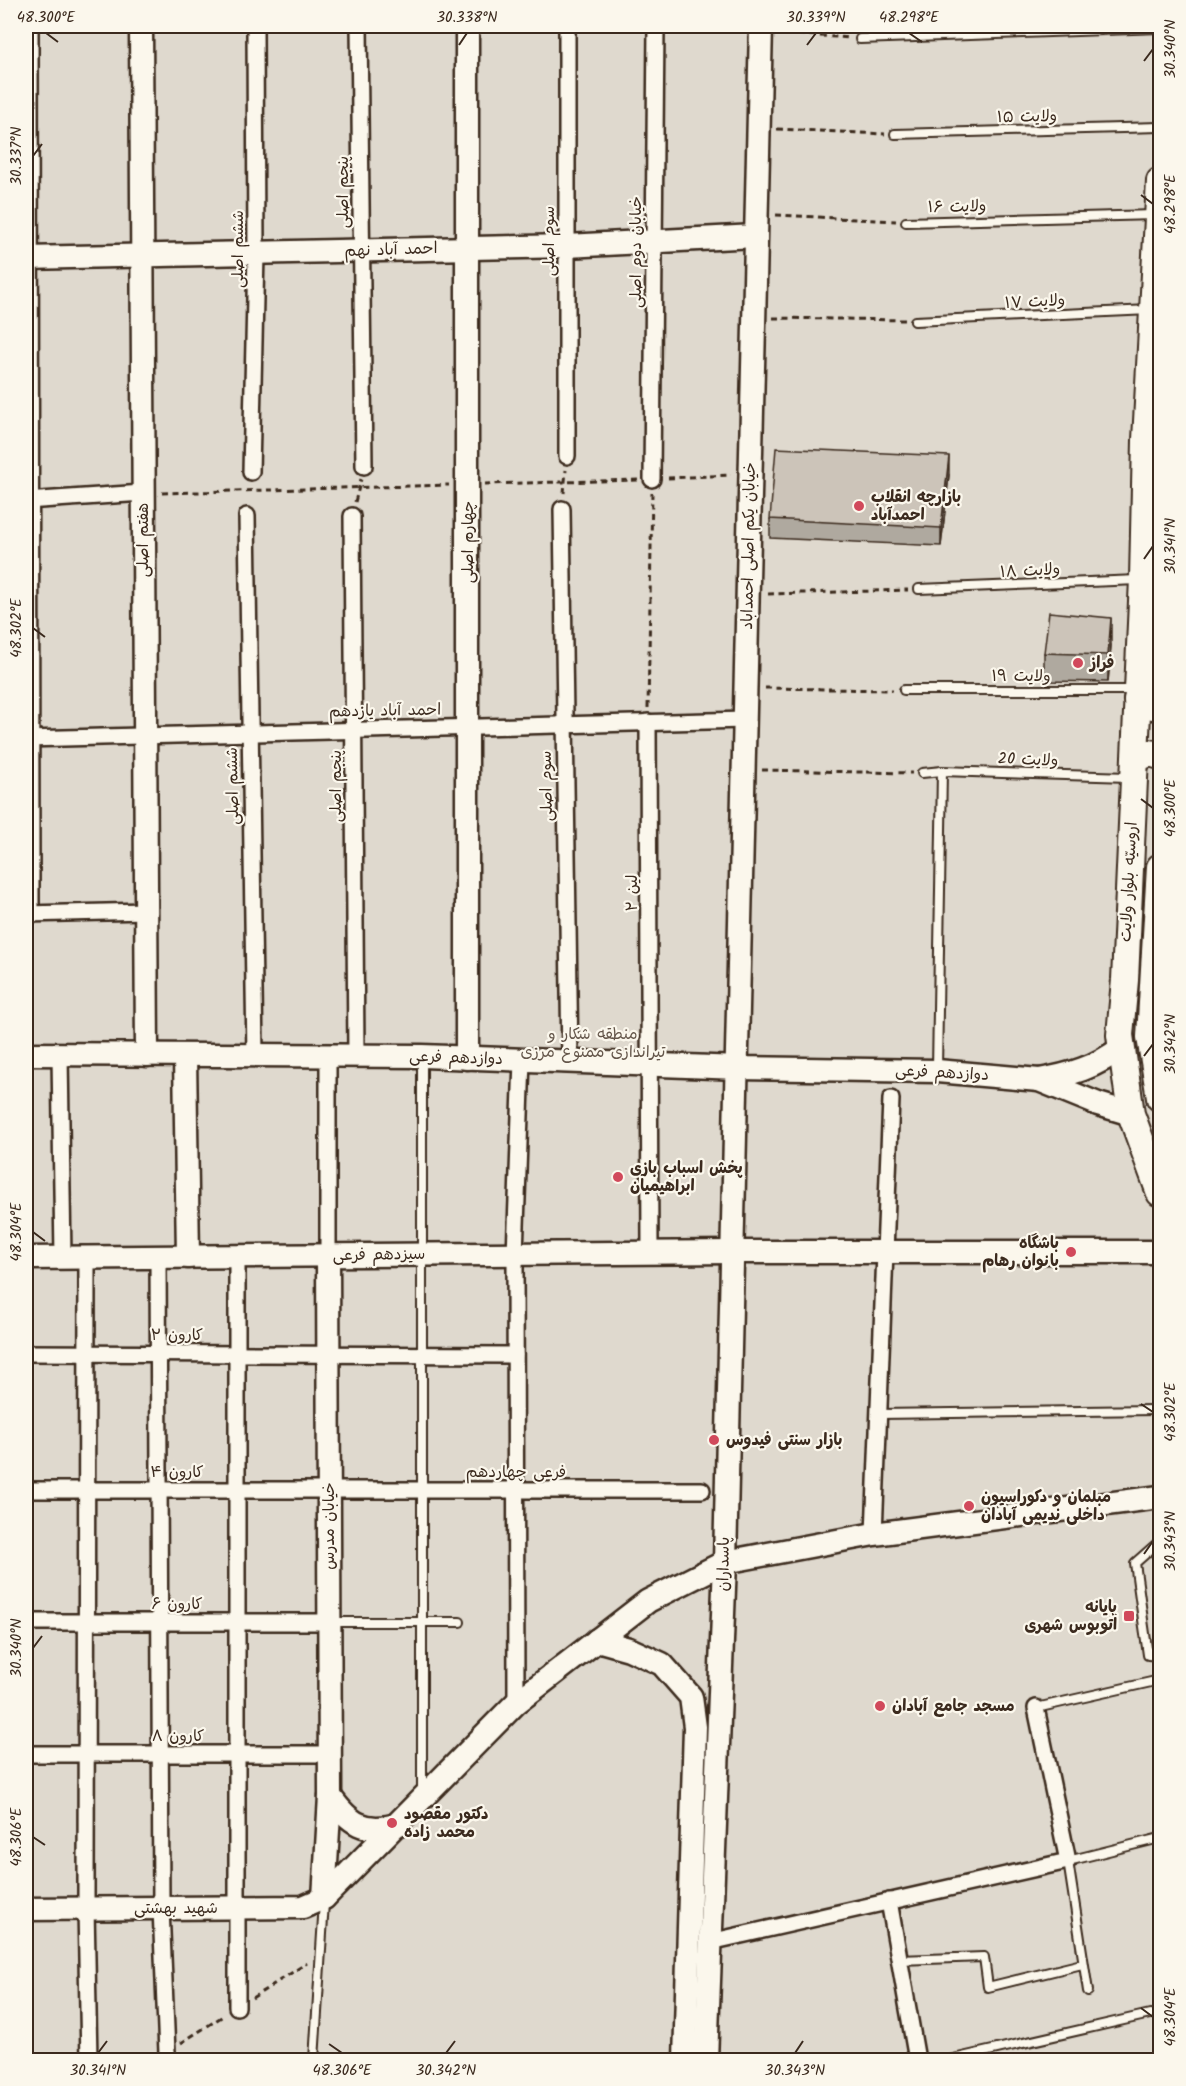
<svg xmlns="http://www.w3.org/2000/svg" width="1186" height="2086" font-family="Kalam,'Playpen Sans Arabic',sans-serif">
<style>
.green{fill:#dfd9ce;stroke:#8d8276;stroke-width:1.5}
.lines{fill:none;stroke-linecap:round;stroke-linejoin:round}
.lane-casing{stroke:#3b2a1e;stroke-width:12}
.street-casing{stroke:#3b2a1e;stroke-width:20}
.secondary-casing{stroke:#3b2a1e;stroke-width:27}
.primary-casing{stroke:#3b2a1e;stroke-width:30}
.path{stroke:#3b2a1e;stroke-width:3;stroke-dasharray:6 4.5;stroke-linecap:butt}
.lane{stroke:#fbf7ec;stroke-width:8}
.street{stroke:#fbf7ec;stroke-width:15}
.secondary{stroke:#fbf7ec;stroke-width:22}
.primary{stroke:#fbf7ec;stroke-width:26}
.wall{fill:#afa99f;stroke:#3b2a1e;stroke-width:1.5}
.shaded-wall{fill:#8f8982;stroke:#3b2a1e;stroke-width:1.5}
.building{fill:#ccc4b9;stroke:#3b2a1e;stroke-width:1.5}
.ticks{fill:none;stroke:#3b2a1e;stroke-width:2}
.poi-dot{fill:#d1495b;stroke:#fbf7ec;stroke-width:2}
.labels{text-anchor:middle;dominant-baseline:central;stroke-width:4.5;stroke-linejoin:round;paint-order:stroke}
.street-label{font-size:16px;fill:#3b2a1e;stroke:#fbf7ec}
.poi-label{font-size:16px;font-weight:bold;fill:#3b2a1e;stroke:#fbf7ec;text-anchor:start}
.park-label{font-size:16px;fill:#64564a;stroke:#fbf7ec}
.neatline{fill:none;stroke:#3b2a1e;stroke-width:2}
.ticks-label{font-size:15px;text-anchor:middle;fill:#3b2a1e}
</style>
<rect width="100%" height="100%" fill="#fbf7ec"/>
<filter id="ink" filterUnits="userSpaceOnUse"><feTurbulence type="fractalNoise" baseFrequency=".0167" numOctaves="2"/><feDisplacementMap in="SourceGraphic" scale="12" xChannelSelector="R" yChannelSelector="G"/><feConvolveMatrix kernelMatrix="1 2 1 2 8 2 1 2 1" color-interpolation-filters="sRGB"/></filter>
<g filter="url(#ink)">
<rect class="green" x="26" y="26" width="1134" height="2034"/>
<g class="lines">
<defs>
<g id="lane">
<polyline points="860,39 1160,28"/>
<polyline points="895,134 1160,127"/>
<polyline points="906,222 1154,215"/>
<polyline points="915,321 1150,310"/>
<polyline points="919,589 1138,580"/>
<polyline points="904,690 1133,690"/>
<polyline points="922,773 942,771 1129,777"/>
<polyline points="422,1058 422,1790"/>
<polyline points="937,1069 942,771"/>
<polyline points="879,1414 1154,1410"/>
<polyline points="1160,1541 1135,1563 1148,1655 1160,1656"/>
<polyline points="333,1622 460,1622"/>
<polyline points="1036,1708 1160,1680"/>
<polyline points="899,1960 984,1957 988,1987 1082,1964"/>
<polyline points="1088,1991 1068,1861 1160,1838"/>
<polyline points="314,2060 324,1902"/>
<polyline points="949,2060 1150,2014"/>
</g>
<g id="street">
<polyline points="30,26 31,913"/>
<polyline points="359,26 364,466"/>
<polyline points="567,456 567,26"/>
<polyline points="251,472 256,254 255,26"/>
<polyline points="652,479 656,26"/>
<polyline points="26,501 143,493"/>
<polyline points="562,509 570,1062"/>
<polyline points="247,516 255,1056"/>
<polyline points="352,516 356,1056"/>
<polyline points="648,722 650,1253"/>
<polyline points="26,739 745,720"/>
<polyline points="26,914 146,911"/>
<polyline points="60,1055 63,1258"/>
<polyline points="328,1055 328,1256"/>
<polyline points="237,1256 237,2007"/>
<polyline points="158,1257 161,1908 167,2053"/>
<polyline points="87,1258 86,1908 89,2060"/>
<polyline points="26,1353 515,1355"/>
<polyline points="26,1490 702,1490"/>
<polyline points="874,1534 891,1099"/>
<polyline points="26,1622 329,1622"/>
<polyline points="516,1703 515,1254 522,1060"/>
<polyline points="26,1754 330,1754"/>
<polyline points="889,1901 917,2060"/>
<polyline points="710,1942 1068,1861 1036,1708"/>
</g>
<g id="secondary">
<polyline points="141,26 147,1055"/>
<polyline points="26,258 567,246 755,236"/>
<polyline points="26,1054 422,1056 739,1068 937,1071 1039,1080 1098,1104 1131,1114"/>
<polyline points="185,1056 188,1257"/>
<polyline points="467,1058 467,26"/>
<path d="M1039,1080C1070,1075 1097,1067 1122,1047"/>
<polyline points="26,1258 733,1252 1160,1252"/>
<polyline points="597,1640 629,1649 662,1664 691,1697 695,1727 685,2060"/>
<path d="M330,1796C349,1823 365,1835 399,1824"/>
<polyline points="324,1898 330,1796 328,1256"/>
<polyline points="26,1909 303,1907 324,1898 516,1703 648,1601 725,1562 874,1534 1160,1497"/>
<polyline points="706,2060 725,1562 761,26"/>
</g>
<g id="primary">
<polyline points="1160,181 1146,440 1143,579 1125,980 1120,1035 1131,1114 1160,1193"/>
<polyline points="1137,700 1153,706 1160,705"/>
<polyline points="1135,759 1150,753 1160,756"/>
<polyline points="1160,867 1150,1037 1160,1098"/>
</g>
</defs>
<use href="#lane" class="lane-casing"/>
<use href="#street" class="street-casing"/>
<use href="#secondary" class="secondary-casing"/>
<use href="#primary" class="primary-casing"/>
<g class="path">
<polyline points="778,33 850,38"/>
<polyline points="777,129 885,134"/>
<polyline points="776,215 896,221"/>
<polyline points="773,318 905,320"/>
<polyline points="668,478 731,475"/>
<polyline points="485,484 638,480"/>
<polyline points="162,493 449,485"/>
<polyline points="564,493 566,470"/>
<polyline points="355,502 361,479"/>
<polyline points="768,594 908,590"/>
<polyline points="765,688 893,690"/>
<polyline points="648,708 652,493"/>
<polyline points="762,770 912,773"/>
<polyline points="252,1998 307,1963"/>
<polyline points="181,2043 223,2016"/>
</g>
<use href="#lane" class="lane"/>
<use href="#street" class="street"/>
<use href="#secondary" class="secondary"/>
<use href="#primary" class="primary"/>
</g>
<g class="wall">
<polygon points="949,475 941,546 770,538 770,519"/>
<polygon points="1111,645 1108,682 1044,681 1044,653"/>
</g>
<g class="shaded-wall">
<polygon points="949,456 949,475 941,546 941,528"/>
<polygon points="1111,618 1111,645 1108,682 1108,655"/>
</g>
<g class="building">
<polygon points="776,448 949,456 941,528 770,519"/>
<polygon points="1049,612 1111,618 1108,655 1044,653"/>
</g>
</g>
<path class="ticks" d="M46,33L58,42M909,33L922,42M459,45L467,33M807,45L816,33M1144,61L1153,49M33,156L42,144M1141,195L1153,204M1144,559L1153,546M33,628L45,637M1141,799L1153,808M1144,1056L1153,1044M33,1232L45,1241M1141,1404L1153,1412M1144,1554L1153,1541M33,1648L42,1636M33,1837L45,1845M1141,2008L1153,2017M329,2044L342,2053M98,2053L107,2041M446,2053L455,2041M795,2053L803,2041"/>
<g class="poi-dot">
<circle cx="859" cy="506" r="6"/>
<circle cx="1078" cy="663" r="6"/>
<circle cx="618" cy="1177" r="6"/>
<circle cx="1071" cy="1252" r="6"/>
<circle cx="714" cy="1440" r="6"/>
<circle cx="969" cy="1506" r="6"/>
<rect x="1123" y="1610" width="12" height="12" rx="3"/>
<circle cx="880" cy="1706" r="6"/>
<circle cx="392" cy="1823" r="6"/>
</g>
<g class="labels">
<g class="street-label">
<text transform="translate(1027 117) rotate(-1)">ولایت ۱۵</text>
<text transform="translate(343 192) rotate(-90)">پنجم اصلی</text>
<text transform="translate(957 207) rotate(-1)">ولایت ۱۶</text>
<text transform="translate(549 241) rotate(-90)">سوم اصلی</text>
<text transform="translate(238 249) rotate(-90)">ششم اصلی</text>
<text transform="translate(391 250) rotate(-2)">احمد آباد نهم</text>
<text transform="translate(636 252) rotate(-90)">خیابان دوم اصلی</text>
<text transform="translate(1035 302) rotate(-3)">ولایت ۱۷</text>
<text transform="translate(143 540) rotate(-90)">هفتم اصلی</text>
<text transform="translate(468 542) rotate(-90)">چهارم اصلی</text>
<text transform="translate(749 546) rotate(-89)">خیابان یکم اصلی احمداباد</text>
<text transform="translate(1030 571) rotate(-3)">ولایت ۱۸</text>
<text x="1021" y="676">ولایت ۱۹</text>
<text transform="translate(385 711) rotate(-1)">احمد آباد یازدهم</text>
<text transform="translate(1028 760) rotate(2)">ولایت 20</text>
<text transform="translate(233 786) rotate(-91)">ششم اصلی</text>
<text transform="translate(336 786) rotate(-90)">پنجم اصلی</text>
<text transform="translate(547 786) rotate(-91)">سوم اصلی</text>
<text transform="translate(1129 882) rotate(-87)">اروسیّه بلوار ولایت</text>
<text transform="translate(632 893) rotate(-90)">لین ۲</text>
<text transform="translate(456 1058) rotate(2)">دوازدهم فرعی</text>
<text transform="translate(942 1073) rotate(3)">دوازدهم فرعی</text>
<text transform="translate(379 1255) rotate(-1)">سیزدهم فرعی</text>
<text x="177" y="1335">کارون ۲</text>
<text x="177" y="1472">کارون ۴</text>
<text x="516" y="1472">فرعی چهاردهم</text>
<text transform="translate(329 1526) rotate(-90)">خیابان مدرس</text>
<text transform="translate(724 1564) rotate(-89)">پاسداران</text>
<text x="177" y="1604">کارون ۶</text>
<text x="178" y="1736">کارون ۸</text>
<text x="176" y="1908">شهید بهشتی</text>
</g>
<g class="poi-label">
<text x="871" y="497">بازارچه انقلاب<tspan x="871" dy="18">احمدآباد</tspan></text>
<text x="1090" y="663">فراز</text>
<text x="630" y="1168">پخش اسباب بازی<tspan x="630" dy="18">ابراهیمیان</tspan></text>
<text x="1059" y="1243" text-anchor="end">باشگاه<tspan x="1059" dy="18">بانوان رهام</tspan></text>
<text x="726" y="1440">بازار سنتی فیدوس</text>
<text x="981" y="1497">مبلمان و دکوراسیون<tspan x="981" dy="18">داخلی ندیمی آبادان</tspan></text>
<text x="1117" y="1607" text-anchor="end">پایانه<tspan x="1117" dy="18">اتوبوس شهری</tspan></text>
<text x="892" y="1706">مسجد جامع آبادان</text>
<text x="404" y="1814">دكتور مقصود<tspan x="404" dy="18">محمد زاده</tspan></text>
</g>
<g class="park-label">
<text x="593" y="1034">منطقه شکار و<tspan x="593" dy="18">تیراندازی ممنوع مرزی</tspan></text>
</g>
</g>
<rect width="1186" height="2086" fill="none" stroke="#fbf7ec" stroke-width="66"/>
<rect x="33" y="33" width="1120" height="2020" class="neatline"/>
<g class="ticks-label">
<text x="46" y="22">48.300°E</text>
<text x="467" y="22">30.338°N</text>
<text x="816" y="22">30.339°N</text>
<text x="909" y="22">48.298°E</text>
<text transform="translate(1170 49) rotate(-90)" y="5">30.340°N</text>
<text transform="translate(16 156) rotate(-90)" y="5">30.337°N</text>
<text transform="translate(1170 204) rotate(-90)" y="5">48.298°E</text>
<text transform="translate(1170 546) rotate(-90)" y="5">30.341°N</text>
<text transform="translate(16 628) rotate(-90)" y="5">48.302°E</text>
<text transform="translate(1170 808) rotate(-90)" y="5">48.300°E</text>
<text transform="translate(1170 1044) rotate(-90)" y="5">30.342°N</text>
<text transform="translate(16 1232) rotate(-90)" y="5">48.304°E</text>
<text transform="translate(1170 1412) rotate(-90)" y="5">48.302°E</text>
<text transform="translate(1170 1541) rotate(-90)" y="5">30.343°N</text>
<text transform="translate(16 1648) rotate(-90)" y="5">30.340°N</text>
<text transform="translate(16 1837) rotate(-90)" y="5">48.306°E</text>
<text transform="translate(1170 2017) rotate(-90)" y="5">48.304°E</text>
<text x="98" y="2075">30.341°N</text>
<text x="342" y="2075">48.306°E</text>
<text x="446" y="2075">30.342°N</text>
<text x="795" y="2075">30.343°N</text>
</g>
</svg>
